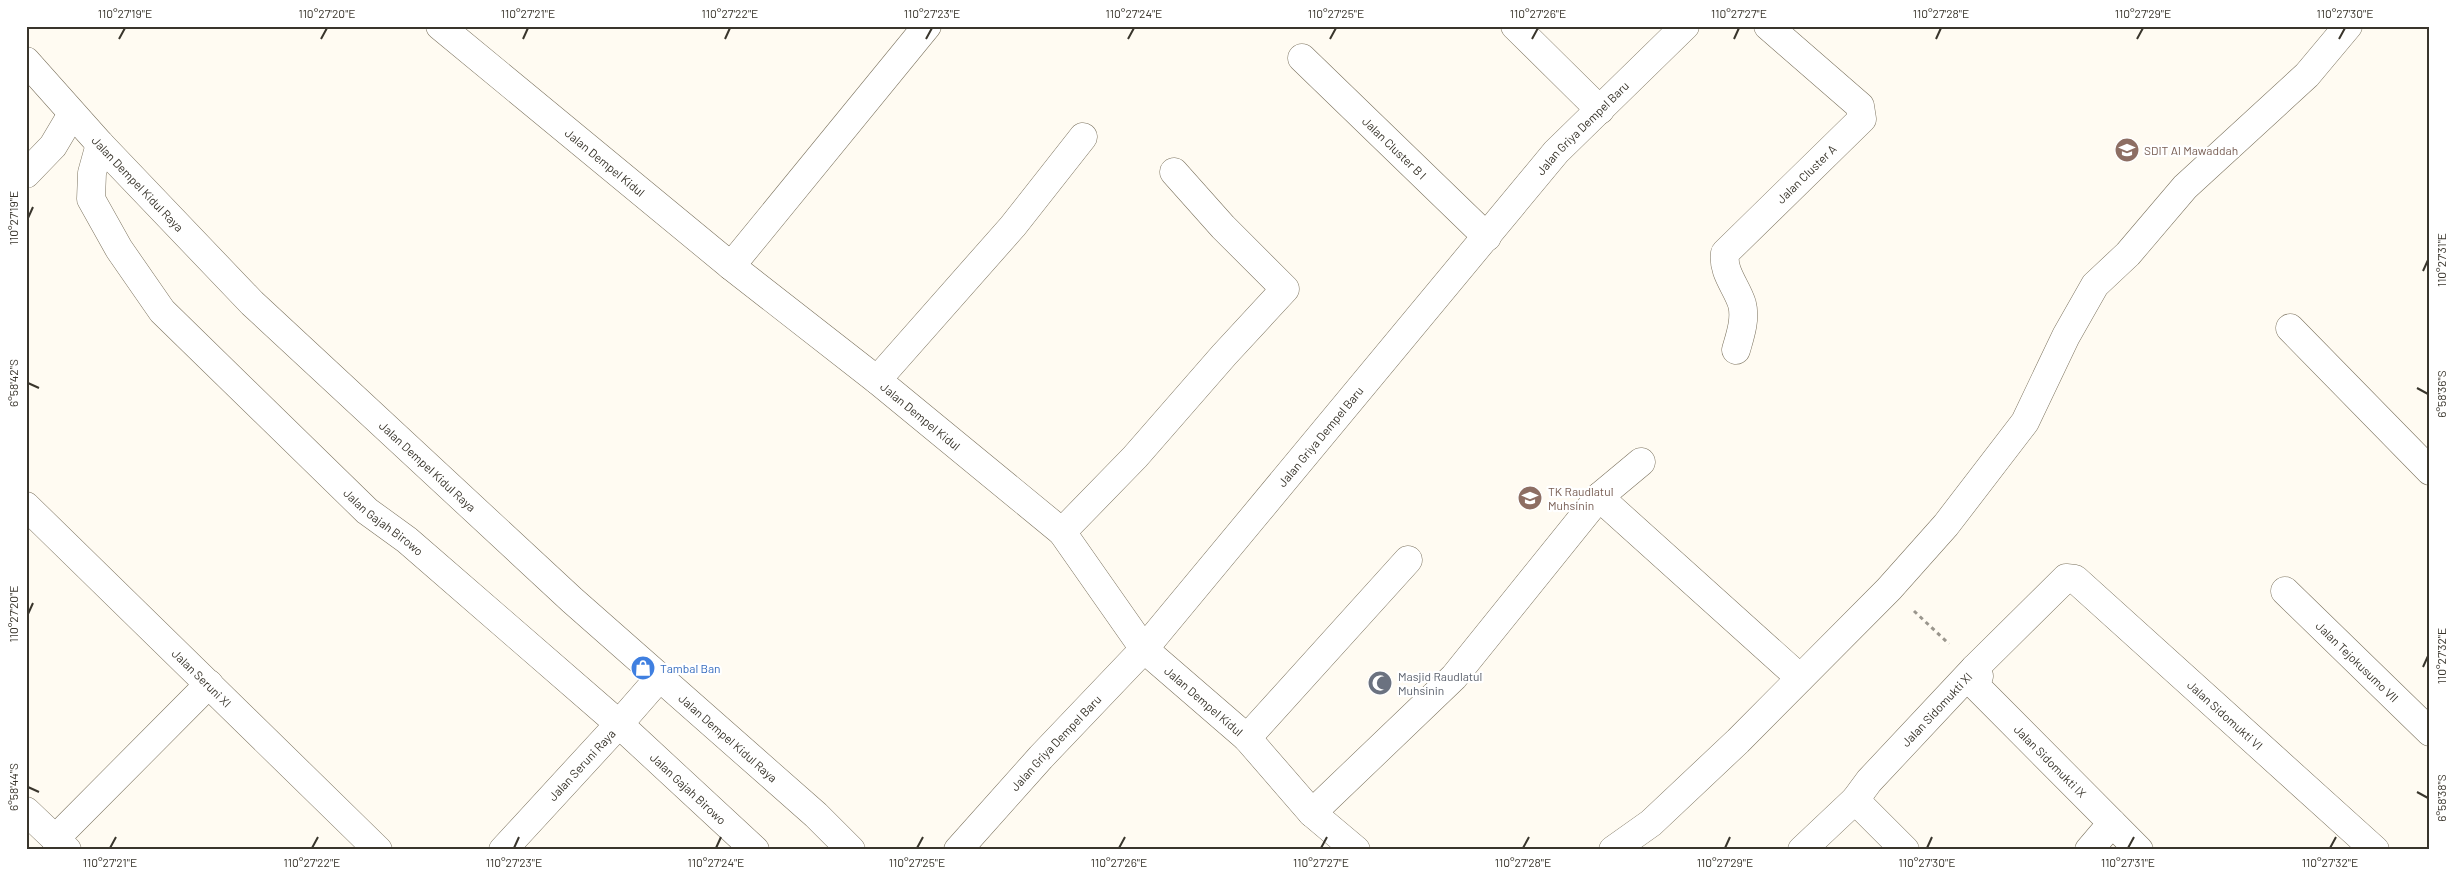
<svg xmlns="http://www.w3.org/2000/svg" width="2456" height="876" font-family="Barlow,sans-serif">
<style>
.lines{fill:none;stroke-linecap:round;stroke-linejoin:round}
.minor-casing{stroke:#7c735f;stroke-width:29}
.path{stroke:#9a968d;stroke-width:3;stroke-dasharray:4 4;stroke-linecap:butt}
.minor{stroke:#fff;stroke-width:28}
.ticks{fill:none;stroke:#39352c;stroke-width:2}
.labels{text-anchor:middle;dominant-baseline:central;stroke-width:4.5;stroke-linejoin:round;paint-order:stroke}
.street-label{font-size:12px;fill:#39352c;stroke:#fff}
.education-label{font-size:12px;fill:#785e54;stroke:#fff;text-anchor:start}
.shop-label{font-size:12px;fill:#366cbe;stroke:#fff;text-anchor:start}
.worship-label{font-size:12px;fill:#5b616d;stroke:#fff;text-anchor:start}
.neatline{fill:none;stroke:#39352c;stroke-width:2}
.ticks-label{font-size:12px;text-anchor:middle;fill:#39352c}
</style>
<rect width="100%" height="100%" fill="#fffbf2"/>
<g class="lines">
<defs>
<g id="minor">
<path id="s1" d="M440,26L731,266L877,380L1062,532L1144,649L1247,738L1312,813L1356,850"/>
<polyline points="1515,26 1600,110"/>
<path id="s2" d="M1302,58L1487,237"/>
<path id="s3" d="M26,61L100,144L252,303L572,600L816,815L851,850"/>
<path id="s4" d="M100,144L92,173L91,199L119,249L162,311L367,511L407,540L619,724L755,850"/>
<polyline points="26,174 53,146 72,114"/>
<polyline points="731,266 927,26"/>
<polyline points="2290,328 2430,471"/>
<path id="s5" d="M1736,350C1740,336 1746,319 1742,304C1737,287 1722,272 1725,253L1862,119L1860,106L1768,26"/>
<polyline points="877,380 1013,226 1083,137"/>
<polyline points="1599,497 1800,678"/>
<path id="s6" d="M26,506L378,850"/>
<polyline points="1062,532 1135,457 1224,355 1285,289 1223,227 1174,172"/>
<path id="s7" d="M2285,591L2430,732"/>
<path id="s8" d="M1975,668L1979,676L1976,686L2139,850"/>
<polyline points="1247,738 1408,560"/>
<polyline points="1855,800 1905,850"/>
<polyline points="26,811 67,850"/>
<polyline points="1312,813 1454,677 1599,497 1641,462"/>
<polyline points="55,839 209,684"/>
<path id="s9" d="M503,850L619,724L660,677"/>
<path id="s10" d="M958,850L1041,757L1144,649L1556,152L1685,26"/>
<polyline points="1613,850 1651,823 1738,741 1889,589 1946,525 2025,422 2066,336 2095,285 2128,254 2185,187 2307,75 2348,26"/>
<path id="s11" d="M1802,850L1855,800L1869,781L1975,668L2066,578L2075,579L2375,850"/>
<polyline points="2089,850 2112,823"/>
</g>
</defs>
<use href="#minor" class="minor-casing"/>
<polyline class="path" points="1914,611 1949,644"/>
<use href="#minor" class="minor"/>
</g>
<path class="ticks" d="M119,39L125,28M321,39L327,28M523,39L528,28M725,39L730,28M926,39L932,28M1128,39L1134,28M1330,39L1336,28M1532,39L1538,28M1734,39L1739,28M1936,39L1941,28M2137,39L2143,28M2339,39L2345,28M28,218L33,207M2423,271L2428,260M28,383L39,388M2417,388L2428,394M28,614L33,603M2423,667L2428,656M28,787L39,792M2417,792L2428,798M110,848L116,837M312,848L318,837M514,848L519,837M716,848L721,837M917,848L923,837M1119,848L1125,837M1321,848L1327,837M1523,848L1529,837M1725,848L1730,837M1927,848L1932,837M2128,848L2134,837M2330,848L2336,837"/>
<defs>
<symbol id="school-disc" viewBox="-11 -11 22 22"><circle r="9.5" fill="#8d6e63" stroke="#fff"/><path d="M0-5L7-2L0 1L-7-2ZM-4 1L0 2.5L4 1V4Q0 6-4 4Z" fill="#fff"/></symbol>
<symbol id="shop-disc" viewBox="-11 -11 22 22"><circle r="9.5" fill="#3f7fe0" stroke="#fff"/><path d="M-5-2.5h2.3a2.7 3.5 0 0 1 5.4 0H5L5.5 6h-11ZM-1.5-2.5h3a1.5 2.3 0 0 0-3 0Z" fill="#fff"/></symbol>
<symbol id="mosque-disc" viewBox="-11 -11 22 22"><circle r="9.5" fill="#6b7280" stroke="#fff"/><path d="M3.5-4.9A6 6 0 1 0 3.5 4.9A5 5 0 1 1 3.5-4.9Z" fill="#fff"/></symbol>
</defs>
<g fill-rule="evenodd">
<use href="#school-disc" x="2113" y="136" width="28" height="28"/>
<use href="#school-disc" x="1516" y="484" width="28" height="28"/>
<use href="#shop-disc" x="629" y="654" width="28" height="28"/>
<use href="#mosque-disc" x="1366" y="669" width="28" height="28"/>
</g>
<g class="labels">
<g class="street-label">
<text stroke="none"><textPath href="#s10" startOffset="955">Jalan Griya Dempel Baru</textPath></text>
<text stroke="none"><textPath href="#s2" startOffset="129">Jalan Cluster B I</textPath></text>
<text stroke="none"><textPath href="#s1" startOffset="214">Jalan Dempel Kidul</textPath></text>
<text stroke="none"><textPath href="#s5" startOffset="215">Jalan Cluster A</textPath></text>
<text stroke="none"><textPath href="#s3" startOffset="166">Jalan Dempel Kidul Raya</textPath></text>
<text stroke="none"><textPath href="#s1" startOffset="619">Jalan Dempel Kidul</textPath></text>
<text stroke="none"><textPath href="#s10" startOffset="550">Jalan Griya Dempel Baru</textPath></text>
<text stroke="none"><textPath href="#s3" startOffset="571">Jalan Dempel Kidul Raya</textPath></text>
<text stroke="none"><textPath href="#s4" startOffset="495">Jalan Gajah Birowo</textPath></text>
<text stroke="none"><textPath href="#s7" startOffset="101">Jalan Tejokusumo VII</textPath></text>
<text stroke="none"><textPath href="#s6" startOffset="246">Jalan Seruni XI</textPath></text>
<text stroke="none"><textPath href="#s1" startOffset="1024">Jalan Dempel Kidul</textPath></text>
<text stroke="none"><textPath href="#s11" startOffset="195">Jalan Sidomukti XI</textPath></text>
<text stroke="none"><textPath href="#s11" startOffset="591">Jalan Sidomukti VI</textPath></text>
<text stroke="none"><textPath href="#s3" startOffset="976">Jalan Dempel Kidul Raya</textPath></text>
<text stroke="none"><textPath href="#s10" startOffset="145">Jalan Griya Dempel Baru</textPath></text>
<text stroke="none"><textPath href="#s8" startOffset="125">Jalan Sidomukti IX</textPath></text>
<text stroke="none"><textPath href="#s9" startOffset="116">Jalan Seruni Raya</textPath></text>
<text stroke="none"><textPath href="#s4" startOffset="900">Jalan Gajah Birowo</textPath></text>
</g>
<g class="education-label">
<text x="2144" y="150">SDIT Al Mawaddah</text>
<text x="1548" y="491">TK Raudlatul<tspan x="1548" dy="14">Muhsinin</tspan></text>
</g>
<g class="shop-label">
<text x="660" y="668">Tambal Ban</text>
</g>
<g class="worship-label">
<text x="1398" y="676">Masjid Raudlatul<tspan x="1398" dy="14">Muhsinin</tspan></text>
</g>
</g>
<rect width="2456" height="876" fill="none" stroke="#ffffff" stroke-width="55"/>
<rect x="28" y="28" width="2400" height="820" class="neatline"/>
<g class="ticks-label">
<text x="125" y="18">110°27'19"E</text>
<text x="327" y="18">110°27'20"E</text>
<text x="528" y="18">110°27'21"E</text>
<text x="730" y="18">110°27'22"E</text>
<text x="932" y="18">110°27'23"E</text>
<text x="1134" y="18">110°27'24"E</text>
<text x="1336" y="18">110°27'25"E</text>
<text x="1538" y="18">110°27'26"E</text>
<text x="1739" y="18">110°27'27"E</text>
<text x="1941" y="18">110°27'28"E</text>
<text x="2143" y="18">110°27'29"E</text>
<text x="2345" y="18">110°27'30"E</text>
<text transform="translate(14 218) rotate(-90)" y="4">110°27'19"E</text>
<text transform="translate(2442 260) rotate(-90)" y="4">110°27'31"E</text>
<text transform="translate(14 383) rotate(-90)" y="4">6°58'42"S</text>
<text transform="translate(2442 394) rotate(-90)" y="4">6°58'36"S</text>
<text transform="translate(14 614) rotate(-90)" y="4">110°27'20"E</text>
<text transform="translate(2442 656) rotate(-90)" y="4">110°27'32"E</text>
<text transform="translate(14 787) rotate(-90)" y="4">6°58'44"S</text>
<text transform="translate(2442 798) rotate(-90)" y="4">6°58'38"S</text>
<text x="110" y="867">110°27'21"E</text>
<text x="312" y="867">110°27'22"E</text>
<text x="514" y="867">110°27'23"E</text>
<text x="716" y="867">110°27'24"E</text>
<text x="917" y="867">110°27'25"E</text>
<text x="1119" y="867">110°27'26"E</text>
<text x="1321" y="867">110°27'27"E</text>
<text x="1523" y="867">110°27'28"E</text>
<text x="1725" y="867">110°27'29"E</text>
<text x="1927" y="867">110°27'30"E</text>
<text x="2128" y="867">110°27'31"E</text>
<text x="2330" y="867">110°27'32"E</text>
</g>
</svg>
